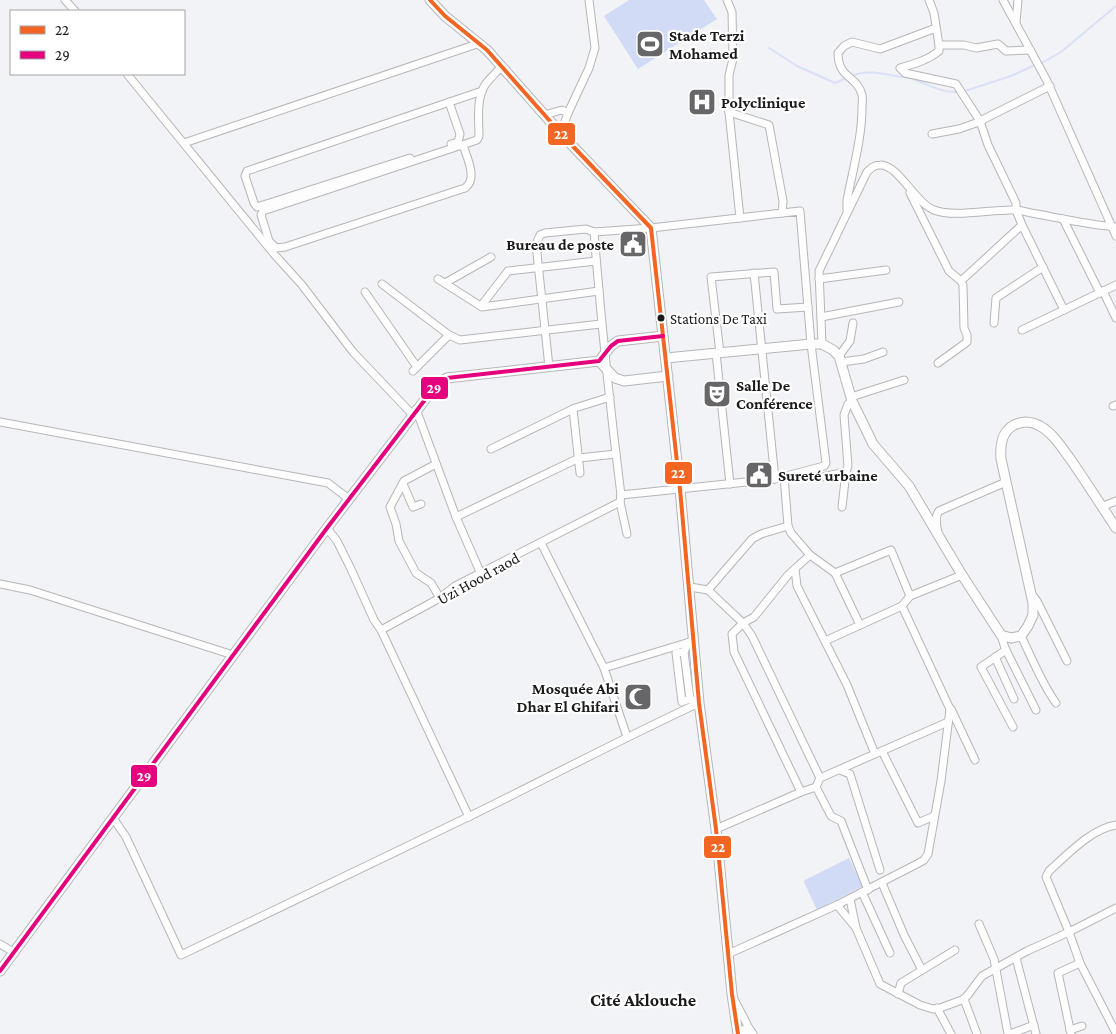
<svg xmlns="http://www.w3.org/2000/svg" width="1116" height="1034" viewBox="0 0 1116 1034" font-family="'Crimson Pro',serif">
<rect width="100%" height="100%" fill="#f2f3f6"/>
<g fill="#d2dbf6">
<path d="M629,0H704L717,19L638,69L604,16Z"/>
<path d="M849,858L863,886L817,910L804,882L805,880Z"/>
</g>
<g fill="none" stroke-linecap="round" stroke-linejoin="round">
<g stroke="#d9e1f6" stroke-width="2">
<path d="M769,48L797,66L835,83L847,78"/>
<path d="M1040,64L1061,52L1116,6"/>
<path d="M851,76C868,69 884,74 901,77C905,78 909,77 913,79C927,84 942,93 958,92"/>
<path d="M962,92L1011,76L1035,65"/>
</g>
<defs>
<g id="minor">
<path d="M65,0L75,11"/>
<path d="M727,0L732,12L733,59L729,75V112L740,218"/>
<path d="M929,0L934,13L939,45H964L976,48L998,44L1006,51L1030,50"/>
<path d="M1003,0L1047,81L1116,236"/>
<path d="M1016,22L1018,0"/>
<path d="M939,45V51C928,60 914,64 900,68L905,73L956,84L980,121L988,145L1016,203V210L1022,225L1064,310"/>
<path d="M127,74L274,254L302,285L353,352L412,414"/>
<path d="M449,102L460,134L458,142L451,144"/>
<path d="M729,112L769,125L783,201L782,213"/>
<path d="M568,113L589,68L595,48L589,0"/>
<path d="M544,115L562,110L568,113L561,133"/>
<path d="M932,134L959,129L976,123L1050,86"/>
<path d="M184,143L477,44"/>
<path d="M463,145C467,158 478,179 465,188L285,247L276,248L269,241L261,215L263,211L477,140L479,136C479,121 476,99 485,85C489,79 496,73 501,67"/>
<path d="M410,158L257,207L254,203L245,176L247,171L482,91"/>
<path d="M910,193L949,271L961,281L963,285L964,328L967,335V342L938,363"/>
<path d="M847,210V200C853,169 862,138 862,107C862,103 863,98 862,95C857,75 838,79 838,53L844,46L852,42L880,49L936,28"/>
<path d="M1063,219L1100,293"/>
<path d="M594,232C601,320 610,408 621,495"/>
<path d="M754,273L775,479"/>
<path d="M438,279L482,307L599,291"/>
<path d="M819,279L886,270"/>
<path d="M961,281L1022,225"/>
<path d="M445,283L491,257"/>
<path d="M382,284L449,335"/>
<path d="M1103,291L1116,318"/>
<path d="M365,292L417,367"/>
<path d="M481,306L508,271L596,261"/>
<path d="M821,317L899,302"/>
<path d="M994,323L996,298L1043,267"/>
<path d="M1022,330L1116,285"/>
<path d="M822,344L819,271L867,172C871,168 874,165 880,165C898,164 915,203 934,210C953,218 993,209 1014,210C1022,210 1029,213 1037,214C1063,219 1090,225 1116,227"/>
<path d="M716,353L730,484"/>
<path d="M720,353L711,277L774,272L777,309L808,307"/>
<path d="M839,356L850,341L853,323"/>
<path d="M841,362L864,359L883,352"/>
<path d="M413,371L449,335L460,340L601,324"/>
<path d="M851,397L904,380"/>
<path d="M1113,406L1116,405"/>
<path d="M416,409L456,517L481,574"/>
<path d="M573,409L580,473"/>
<path d="M0,422L328,483L349,499"/>
<path d="M491,449L575,408L610,397"/>
<path d="M436,464L404,481L390,507L396,524L399,541L416,573L431,583L440,598"/>
<path d="M784,476L788,526L791,533L810,555"/>
<path d="M789,476L822,477L846,472L848,466L844,415L848,404L852,401"/>
<path d="M403,484L413,507L421,504"/>
<path d="M620,502L627,534"/>
<path d="M1106,505L1116,501"/>
<path d="M842,507L846,472"/>
<path d="M456,517L579,458L616,454"/>
<path d="M327,528L337,541L350,567L374,620L381,630L440,598L455,586L620,502L621,495L775,479L824,466L826,463L811,344L800,211L651,228L594,232L586,229L545,233L540,235L536,244L549,367"/>
<path d="M938,533C937,526 934,517 939,511L1006,482"/>
<path d="M541,543L604,668L627,737"/>
<path d="M795,569L797,586L847,685L875,754"/>
<path d="M835,573L860,625"/>
<path d="M0,584L30,590L233,655"/>
<path d="M690,587L708,590L743,623L752,636L820,778"/>
<path d="M708,590L752,539L761,534L788,526"/>
<path d="M1031,593L1037,601L1067,661"/>
<path d="M381,630L469,817"/>
<path d="M1001,635L1005,648L1036,710"/>
<path d="M1021,636C1032,658 1042,684 1056,703"/>
<path d="M825,641L902,606"/>
<path d="M688,643L684,652L690,699L699,703"/>
<path d="M1006,650L981,667L1013,727"/>
<path d="M684,652L676,653L682,702L690,699"/>
<path d="M995,657L1014,699"/>
<path d="M604,668L693,641"/>
<path d="M950,709H951L975,760"/>
<path d="M882,751L918,823L934,816"/>
<path d="M840,770L850,774L880,870"/>
<path d="M816,787L831,816L841,821L868,890"/>
<path d="M801,792L734,652L732,634L743,623L754,617L788,575L810,555L835,573L891,550L910,596"/>
<path d="M113,818L126,837L181,955C277,908 373,863 468,817C546,779 621,739 699,703"/>
<path d="M716,829L801,792L816,787L820,778L948,722"/>
<path d="M882,883L904,935L922,970"/>
<path d="M862,892L890,953"/>
<path d="M837,905L856,928L850,899"/>
<path d="M1116,908L1069,932L1080,963L1116,1033"/>
<path d="M979,924L994,959L1008,1034"/>
<path d="M856,928L880,984L920,1005L933,1009L940,1008L962,1000L967,996L982,976L1027,951L1069,932L1046,877L1049,871C1067,855 1091,829 1116,825"/>
<path d="M0,944L15,953"/>
<path d="M728,954L837,905L915,865L924,860L928,854L941,781L950,709L902,606L910,596L962,575"/>
<path d="M1016,958L1036,1034"/>
<path d="M898,994L901,983L955,950"/>
<path d="M734,999L751,1032"/>
<path d="M964,999L977,1034"/>
<path d="M937,1008L951,1034"/>
<path d="M1070,1030L1082,1026"/>
<path d="M1010,1034L1034,1025"/>
<path d="M1071,1034L1058,973L1080,963"/>
</g>
<g id="major">
<path d="M430,0L445,16L487,50L565,138L651,228L680,489L699,703L716,829L732,994L738,1034"/>
<path d="M666,358L811,344H822L833,350L839,356L852,401L873,444L909,486L962,575L1001,635L1011,638L1021,636L1028,626L1033,615V603L1001,459C1000,446 1001,432 1014,425C1022,421 1032,421 1040,426C1053,433 1062,448 1071,460C1086,482 1101,505 1116,528"/>
<path d="M599,361L615,378L624,381L668,376"/>
<path d="M0,971L327,528L437,384L447,378L599,361L611,346L618,341L663,336"/>
<path d="M739,1034L745,1030H749L752,1034"/>
</g>
</defs>
<use href="#minor" stroke="#b6b6b9" stroke-width="9"/>
<use href="#major" stroke="#b6b6b9" stroke-width="11"/>
<use href="#minor" stroke="#fdfdfe" stroke-width="7"/>
<use href="#major" stroke="#fdfdfe" stroke-width="9"/>
<defs>
<path id="bus-1" d="M430,0L445,16L487,50L565,138L651,228L680,489L699,703L716,829L732,994L738,1034"/>
<path id="bus-2" d="M0,971L327,528L437,384L447,378L599,361L611,346L618,341L663,336"/>
</defs>
<use href="#bus-1" stroke="#fff" stroke-width="8"/>
<use href="#bus-2" stroke="#fff" stroke-width="8"/>
<use href="#bus-1" stroke="#f26522" stroke-width="4"/>
<use href="#bus-2" stroke="#e5007d" stroke-width="4"/>
</g>
<defs>
<symbol id="stadium-square" viewBox="-11 -11 22 22"><rect x="-9" y="-9" width="18" height="18" rx="4" fill="#666668" stroke="#fff"/><path d="M0-5a6.5 5 0 1 0 0 10a6.5 5 0 1 0 0-10ZM-3.5-1.8h7v3.6h-7Z" fill="#fff"/></symbol>
<symbol id="hospital-square" viewBox="-11 -11 22 22"><rect x="-9" y="-9" width="18" height="18" rx="4" fill="#666668" stroke="#fff"/><path d="M-5-5h3v3.5h4V-5h3V5h-3V1.5h-4V5h-3Z" fill="#fff"/></symbol>
<symbol id="civic-square" viewBox="-11 -11 22 22"><rect x="-9" y="-9" width="18" height="18" rx="4" fill="#666668" stroke="#fff"/><path d="M-.6-6.5H3V-4.5H.6V-3L4-1V1h2V6H-6V1h2V-1L-.6-3ZM-1.2 2.5V6h2.4V2.5Z" fill="#fff"/></symbol>
<symbol id="theatre-square" viewBox="-11 -11 22 22"><rect x="-9" y="-9" width="18" height="18" rx="4" fill="#666668" stroke="#fff"/><path d="M-5-5.5Q0-4 5-5.5V0Q5 5 0 6Q-5 5-5 0ZM-3.3-2.5H-1v1.5H-3.3ZM1-2.5H3.3v1.5H1ZM-2.8 1Q0 5.5 2.8 1Z" fill="#fff"/></symbol>
<symbol id="mosque-square" viewBox="-11 -11 22 22"><rect x="-9" y="-9" width="18" height="18" rx="4" fill="#666668" stroke="#fff"/><path d="M3.5-4.9A6 6 0 1 0 3.5 4.9A5 5 0 1 1 3.5-4.9Z" fill="#fff"/></symbol>
</defs>
<g fill-rule="evenodd">
<use href="#stadium-square" x="634" y="28" width="32" height="32"/>
<use href="#hospital-square" x="686" y="86" width="32" height="32"/>
<use href="#civic-square" x="617" y="228" width="32" height="32"/>
<use href="#theatre-square" x="701" y="378" width="32" height="32"/>
<use href="#civic-square" x="743" y="459" width="32" height="32"/>
<use href="#mosque-square" x="622" y="681" width="32" height="32"/>
</g>
<circle fill="#1a1a1c" stroke="#fff" stroke-width="2" cx="661" cy="318" r="4.5"/>
<g text-anchor="middle" stroke-width="4.5" stroke-linejoin="round" paint-order="stroke">
<g font-size="15" fill="#1a1a1c" stroke="#fff" text-anchor="start">
<text x="670" y="324">Stations De Taxi</text>
</g>
<g font-size="16" font-weight="bold" fill="#1a1a1c" stroke="#fff" text-anchor="start">
<text x="669" y="41">Stade Terzi<tspan x="669" dy="18">Mohamed</tspan></text>
<text x="721" y="108">Polyclinique</text>
<text x="614" y="250" text-anchor="end">Bureau de poste</text>
<text x="736" y="391">Salle De<tspan x="736" dy="18">Conférence</tspan></text>
<text x="778" y="481">Sureté urbaine</text>
<text x="619" y="694" text-anchor="end">Mosquée Abi<tspan x="619" dy="18">Dhar El Ghifari</tspan></text>
</g>
<g font-size="16" fill="#1a1a1c" stroke="#fff">
<text transform="translate(478 578) rotate(-29)" y="6">Uzi Hood raod</text>
</g>
<g font-size="18" font-weight="bold" fill="#1a1a1c" stroke="#fff">
<text x="643" y="1006">Cité Aklouche</text>
</g>
</g>
<g stroke="#fff" stroke-width="2">
<rect x="547" y="122" width="29" height="24" rx="5" fill="#f26522"/>
<rect x="420" y="376" width="29" height="24" rx="5" fill="#e5007d"/>
<rect x="664" y="461" width="29" height="24" rx="5" fill="#f26522"/>
<rect x="130" y="764" width="28" height="24" rx="5" fill="#e5007d"/>
<rect x="703" y="835" width="29" height="24" rx="5" fill="#f26522"/>
</g>
<g font-size="14" text-anchor="middle" font-weight="bold" fill="#fff">
<text x="561" y="139">22</text>
<text x="434" y="393">29</text>
<text x="678" y="478">22</text>
<text x="144" y="781">29</text>
<text x="718" y="852">22</text>
</g>
<rect x="10" y="10" width="175" height="65" fill="#ffffff" stroke="#a3a3a4"/>
<rect x="20" y="26" width="25" height="8" fill="#f26522" stroke="#a3a3a4"/>
<text x="55" y="35" font-size="15" fill="#1a1a1c">22</text>
<rect x="20" y="51" width="25" height="8" fill="#e5007d" stroke="#a3a3a4"/>
<text x="55" y="60" font-size="15" fill="#1a1a1c">29</text>
</svg>
